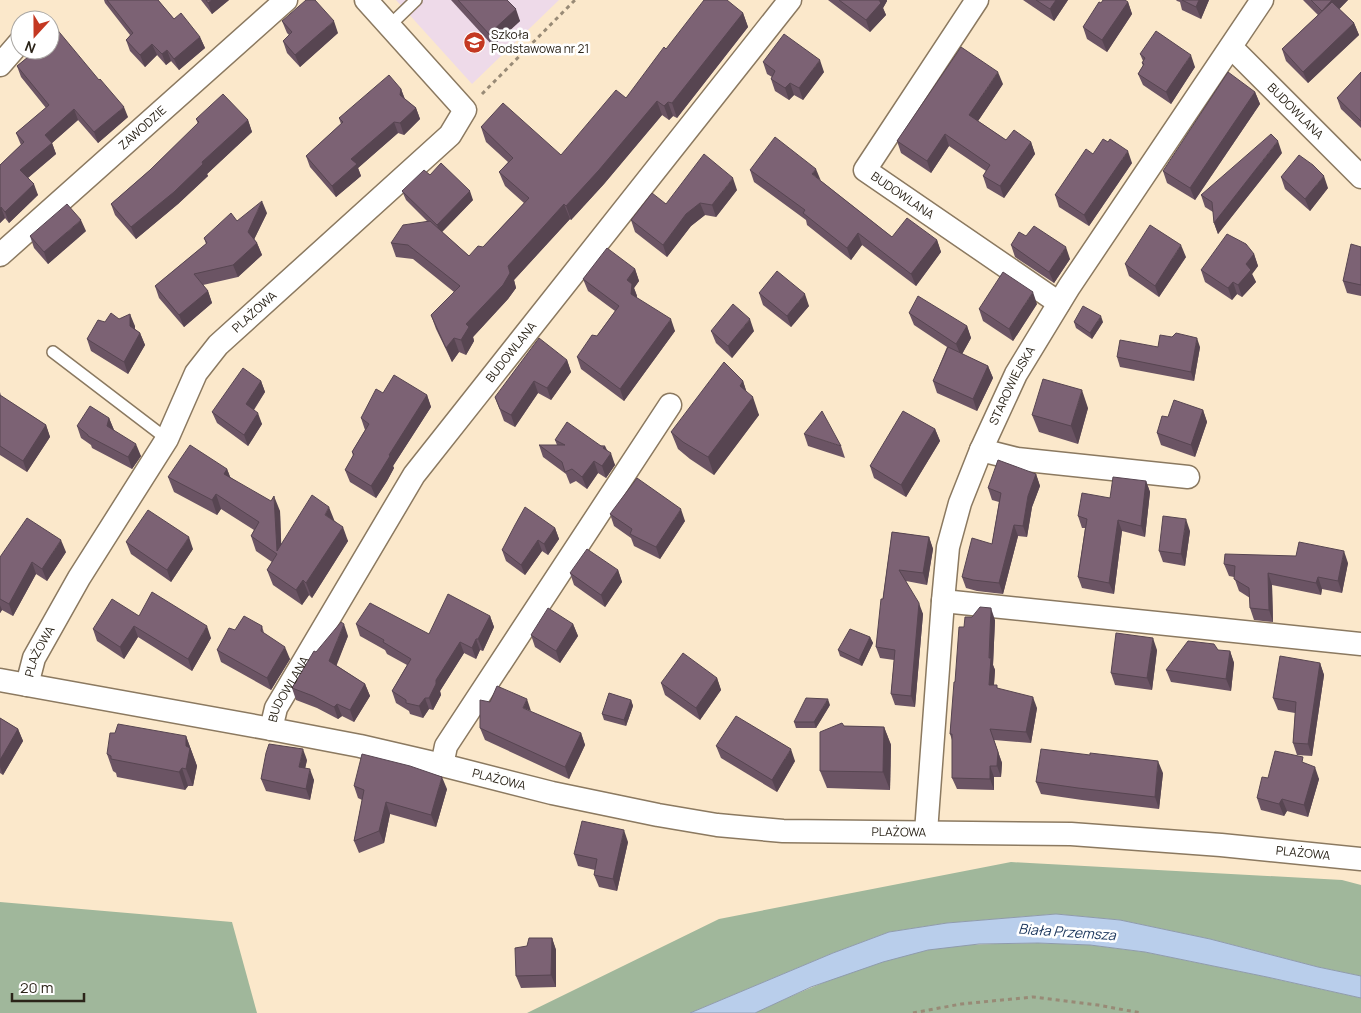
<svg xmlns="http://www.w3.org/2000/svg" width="1361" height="1013" viewBox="0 0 1361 1013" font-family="Manrope,sans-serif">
<rect width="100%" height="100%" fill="#fbe8cb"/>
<path fill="#eedae9" d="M396,0H559L472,84Z"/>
<g fill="#a0b79b">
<path d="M1011,862L1342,880L1361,885V976L1318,967L1210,939L1120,920L1056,914L947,923L889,932L833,953L690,1013H527L719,919Z"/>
<path d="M0,902L232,922L257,1013H0Z"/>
<path d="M1038,943L1090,945L1145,952L1267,977L1361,998V1013H755C810,987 868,962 928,950C964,943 1001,944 1038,943Z"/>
</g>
<path fill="#b9ceeb" stroke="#8e9bac" d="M1056,914L1120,920L1210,939L1318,967L1361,976V998L1267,977L1145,952L1090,945L1038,943L979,944L928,950L883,962L811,987L755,1013H690L833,953L889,932L947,923Z"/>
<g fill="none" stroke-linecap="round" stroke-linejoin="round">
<defs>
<g id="lane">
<path d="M389,26L416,0"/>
<path d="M53,352L167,439"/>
</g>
<g id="street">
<path id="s1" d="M977,0L865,170L1059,303"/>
<path id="s2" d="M1231,47L1361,177"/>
<path d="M0,65L20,42"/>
<path id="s3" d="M0,255L286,0"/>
<path d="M981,450L1017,459L1188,477"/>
<path d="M943,601L1361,644"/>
<path id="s4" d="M0,680L271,729L360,746L442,765L552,793L658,815L717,825L783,831L1071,834L1221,845L1361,859"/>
<path id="s5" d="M27,685L34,658L79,578L167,439L196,373L218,345L450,135L465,110L366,0"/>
<path id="s6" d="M271,729L276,708L414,475L790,0"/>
<path d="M442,765L446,746L670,405"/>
<path id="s7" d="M926,832L943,601L948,547L960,503L981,450L1016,374L1069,287L1262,0"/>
</g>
</defs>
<use href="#lane" stroke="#8b7960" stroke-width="14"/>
<use href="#street" stroke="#8b7960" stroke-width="25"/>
<g stroke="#988a76" stroke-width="3" stroke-dasharray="4 4" stroke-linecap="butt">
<path d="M482,94L575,0"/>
<path d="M913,1013L961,1004L1033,997L1098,1005L1141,1013"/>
</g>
<use href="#lane" stroke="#fff" stroke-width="11"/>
<use href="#street" stroke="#fff" stroke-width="22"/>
</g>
<g fill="#6b5464">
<path d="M104,0H158L174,19L200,37L205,48L179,70L171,61L166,65L157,55L145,67L130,51L126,40L130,35L105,3Z"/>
<path d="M201,0H229L212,14Z"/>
<path d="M451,0H507L520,21L493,46Z"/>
<path d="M828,0H887V1L883,8L886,15L870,32Z"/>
<path d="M1023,0H1068L1054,21Z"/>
<path d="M1176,0H1209L1201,19L1182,10L1180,2L1177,1Z"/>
<path d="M1303,0H1348L1339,9L1354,23L1359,35L1308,83L1286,61L1282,49L1318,15Z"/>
<path d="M1128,2L1132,14L1107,52L1087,39L1083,27L1101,3Z"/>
<path d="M743,13L748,27L677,118L673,116L669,120L662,115L604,184L571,220L570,219L514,280L516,288L508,299L473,337L474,341L466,355L459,352L452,362L436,329L431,315L454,292L413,259L396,257L391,243L427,221L406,200L402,191L430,175L473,200L442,232L469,256L483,247L524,203L505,186L499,172L508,162L486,142L481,127L561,155L626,98L666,49Z"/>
<path d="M282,21L338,33L300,67L287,53L283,41L289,35L287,33Z"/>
<path d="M25,52L128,117L98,143L78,120L52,143L56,154L28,178L38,195L9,223L5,218L0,223V165L21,145L16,133L46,108L21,77L17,66L27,58Z"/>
<path d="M1140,54L1195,67L1171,104L1143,85L1138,74L1143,66L1142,63L1143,61Z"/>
<path d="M763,62L824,72L803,100L794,95L789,100L775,91L771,79L772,77L767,74Z"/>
<path d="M1361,72V128L1341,109L1337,98Z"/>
<path d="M1003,84L978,121L1006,140L1031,142L1035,154L1004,198L987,188L983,176L986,171L949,146L931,173L901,153L897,141Z"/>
<path d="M401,89L405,99L416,108L420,119L404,135L398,133L358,168L361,176L336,197L310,167L306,156L341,124L339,118Z"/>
<path d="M1255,92L1260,104L1195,200L1167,183L1163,171Z"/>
<path d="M196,119L248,120L252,132L207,174L208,176L178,204L136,239L115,215L111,204L150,170L198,124Z"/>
<path d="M1282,153L1218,234L1214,223L1213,212L1205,207L1201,195Z"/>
<path d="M1093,154L1132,163L1089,226L1059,207L1055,195Z"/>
<path d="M750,170L821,181L892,237L937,240L941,252L916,286L862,245L851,260L807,225L806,220L754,182Z"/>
<path d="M1281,177L1328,188L1310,211L1285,189Z"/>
<path d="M737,190L716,217L705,215L691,226L667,257L635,232L631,220L666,204Z"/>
<path d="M267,213L254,239L257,243L262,255L238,277L203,285L208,291L212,303L184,327L159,298L155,286L206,244L204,238L237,221Z"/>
<path d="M86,231L48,264L34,248L30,236Z"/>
<path d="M1011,245L1070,259L1054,283L1015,257Z"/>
<path d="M1361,247V296L1347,293L1343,281Z"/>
<path d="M1254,254L1258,266L1252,274L1256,282L1242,297L1237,294L1232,300L1205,282L1201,270Z"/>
<path d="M1186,257L1159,297L1129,276L1125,264Z"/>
<path d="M635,269L639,281L634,288L637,296L636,297L675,331L624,401L581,369L577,357L597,336L615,311L588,291L583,279Z"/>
<path d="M759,293L809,306L791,327L763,305Z"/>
<path d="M1037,304L1013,341L983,321L979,309Z"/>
<path d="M909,313L967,326L971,338L962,354L988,366L993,378L977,411L937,393L933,381L947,347L914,325Z"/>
<path d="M119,319L135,326V329L140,333L145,345L128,374L91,351L87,339L105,322Z"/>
<path d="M1074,322H1103L1092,339L1076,328Z"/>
<path d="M711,331H754L732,358L716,343Z"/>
<path d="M1158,347H1200L1194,381L1120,367L1117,357Z"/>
<path d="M567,360L571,372L551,400L538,393L515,427L504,421L495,397Z"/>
<path d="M261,381L265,392L254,410L262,424L248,446L217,423L212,412Z"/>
<path d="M743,381L746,391L759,415L714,475L690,459L678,449L671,432Z"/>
<path d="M0,392L1,396L46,425L50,437L27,472L0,455Z"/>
<path d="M383,393L427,395L431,407L393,466L394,468L387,481L376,498L350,482L345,470L353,456L352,452L365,430L361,418Z"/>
<path d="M1088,408L1078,444L1039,432L1032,415Z"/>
<path d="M1203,410L1207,422L1195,457L1161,445L1157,433L1168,417Z"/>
<path d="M109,418L114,430L141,456L132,469L92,448L91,445L81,438L77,426Z"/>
<path d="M935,429L940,441L906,497L874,478L870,466Z"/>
<path d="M804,434L841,446L845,458L808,446Z"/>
<path d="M555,440L605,446L615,465L606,478L598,473L587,489L576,481L570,484L566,474L543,457L539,445H557Z"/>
<path d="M227,469L230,477L280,511L281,544L335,521L348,541L312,598L309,595L302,605L273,585L267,570L272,562L256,551L251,536L254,530L221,509L217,515L174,492L168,477Z"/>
<path d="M1036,474L1040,486L1032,507L1027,537L1018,536L1003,594L977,591L966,588L962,577L992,544L999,502L992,500L988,488Z"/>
<path d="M1146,481L1150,492L1145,537L1122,531L1114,594L1082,588L1078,577L1085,528H1082L1078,516L1110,498Z"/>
<path d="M610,514L685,521L660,559L634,546L631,538L614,526Z"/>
<path d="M555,528L559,539L548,555L542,551L525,575L506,561L502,550Z"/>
<path d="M1190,531L1185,566L1163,562L1159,551Z"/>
<path d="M892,532L929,537L933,549L927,585L906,581L923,614L915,707L895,705L891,694L894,660L880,658L876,647Z"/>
<path d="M126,542L193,549L171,582L131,554Z"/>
<path d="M66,552L47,581L36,574L13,616L2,610L0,613V557Z"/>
<path d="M1348,563L1342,593L1322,589L1321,595L1272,585L1273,622L1254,620L1250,608V598L1239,591L1234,577L1229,576L1224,564Z"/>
<path d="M618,570L622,582L605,607L574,585L570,573Z"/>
<path d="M139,616L211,638L192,671L138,637L124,659L97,641L93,629Z"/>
<path d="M490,616L494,627L483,651L480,650L476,659L464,653L440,691L441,695L433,710L429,709L423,718L410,714L409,711L396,703L392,691L407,665L387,654L385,650L360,636L356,624L429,634Z"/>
<path d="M972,617L995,620L993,665L995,670L994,685L998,689L1037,708L1031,743L994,740L1002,763L1001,777H994V790L957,789L952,778V740L950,734L955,682L964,627Z"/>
<path d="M573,624L578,636L560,663L535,647L531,635Z"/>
<path d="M262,626L264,633L290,659L271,690L221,662L217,650L235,630Z"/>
<path d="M348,636L336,665L365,684L370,696L354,722L342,716L338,719L317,708L296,700L292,688L316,652Z"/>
<path d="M870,637L873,643L862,666L840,656L838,650Z"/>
<path d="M1157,650L1152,690L1115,685L1111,673Z"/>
<path d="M1230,651L1234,663L1231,691L1171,682L1166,670Z"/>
<path d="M1320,663L1324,675L1312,756L1297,755L1293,743L1295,713L1278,710L1273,698Z"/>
<path d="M717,678L721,690L700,720L665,695L661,683Z"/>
<path d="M631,700L633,706L626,726L604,720L602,714Z"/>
<path d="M830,705L816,728H796L794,722Z"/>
<path d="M531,712L581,733L585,745L569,779L485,740L480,728Z"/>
<path d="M0,718L18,729L23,741L3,775L0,773Z"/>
<path d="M844,726L884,727L891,745L890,790L827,788L820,771Z"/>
<path d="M186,736L197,766L193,786H188L185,790L117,777L116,773L113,771L107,754Z"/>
<path d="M716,746L795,761L777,792L721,758Z"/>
<path d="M307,760L305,768L314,780L310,800L266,791L261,779Z"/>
<path d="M1305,763L1319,779L1308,817L1287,811L1284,816L1261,810L1257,798L1268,778Z"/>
<path d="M1163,773L1159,809L1082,800L1041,794L1036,782Z"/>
<path d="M354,786L447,789L436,827L390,814L384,843L359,853L354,841L362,800L358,798Z"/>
<path d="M628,842L617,891L599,887L594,875L595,870L578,866L574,854Z"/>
<path d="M552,938L556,950V987L521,988L516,976L527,946Z"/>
</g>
<g fill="#574551">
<path d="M212,0H229L212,14L208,3Z"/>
<path d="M879,0H887V1L883,8L886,15L870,32L866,20Z"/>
<path d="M1056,0H1068L1054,21L1050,9Z"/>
<path d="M1199,0H1209L1201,19L1196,7Z"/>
<path d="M1332,0H1348L1326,23L1322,11Z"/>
<path d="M1128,2L1132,14L1107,52L1102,40Z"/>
<path d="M516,9L520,21L493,46L489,34Z"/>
<path d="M743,13L748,27L677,118L672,103Z"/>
<path d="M334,21L338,33L300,67L295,55Z"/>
<path d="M1354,23L1359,35L1308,83L1303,72Z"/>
<path d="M200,37L205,48L179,70L174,59Z"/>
<path d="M152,44L157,55L145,67L140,55Z"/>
<path d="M167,50L171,61L166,65L162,54Z"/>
<path d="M1191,55L1195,67L1171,104L1166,92Z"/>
<path d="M820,60L824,72L803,100L799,88Z"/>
<path d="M998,72L1003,84L974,127L969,115Z"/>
<path d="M790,83L794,95L789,100L785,88Z"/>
<path d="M401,89L405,100L400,95Z"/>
<path d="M1255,92L1260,104L1195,200L1190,188Z"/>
<path d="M657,101L662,115L604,184L571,220L566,206Z"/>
<path d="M668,102L673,116L669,120L664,106Z"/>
<path d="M124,107L128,117L98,143L94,132Z"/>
<path d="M416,108L420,119L404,135L400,123Z"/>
<path d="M74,109L78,120L52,143L56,154L24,181L20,170L45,135Z"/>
<path d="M248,120L252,132L207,174L208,176L178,204L136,239L131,227Z"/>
<path d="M394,122L398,133L358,168L361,176L336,197L332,186L351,159Z"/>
<path d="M945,134L949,146L931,173L927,161Z"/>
<path d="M1278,141L1282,153L1218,234L1214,223Z"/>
<path d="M1031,142L1035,154L1004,198L1000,186Z"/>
<path d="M1128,151L1132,163L1089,226L1084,215Z"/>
<path d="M816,169L821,181L812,174Z"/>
<path d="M1324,176L1328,188L1310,211L1305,199Z"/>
<path d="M733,178L737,190L716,217L712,205Z"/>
<path d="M34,184L38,195L9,223L5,212Z"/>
<path d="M470,191L473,200L440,234L437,225Z"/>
<path d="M262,201L267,213L252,244L248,232Z"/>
<path d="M700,203L705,215L691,226L667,257L663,245L686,214Z"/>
<path d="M564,204L570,219L514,280L516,288L508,299L473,337L474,341L466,355L461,340L466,324L508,266Z"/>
<path d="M1,207L5,218L0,223V209Z"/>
<path d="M81,220L86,231L48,264L44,252Z"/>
<path d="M858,233L862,245L851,260L847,248Z"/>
<path d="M937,240L941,252L916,286L911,274Z"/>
<path d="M257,243L262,255L238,277L233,265Z"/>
<path d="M1181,245L1186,257L1159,297L1155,286Z"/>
<path d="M1066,247L1070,259L1054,283L1049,272Z"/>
<path d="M1254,254L1258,266L1252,274L1256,282L1242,297L1238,285L1246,264Z"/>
<path d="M635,269L639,281L634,288L637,296L635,306L631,294L627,280Z"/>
<path d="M1233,282L1237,294L1232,300L1228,288Z"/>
<path d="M208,291L212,303L184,327L179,315Z"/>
<path d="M1033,292L1037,304L1013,341L1009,329Z"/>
<path d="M805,294L809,306L791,327L787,316Z"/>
<path d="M130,314L135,326L134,337L130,326Z"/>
<path d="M1101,316L1103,322L1092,339L1090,333Z"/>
<path d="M671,319L675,331L624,401L620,389Z"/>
<path d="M750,319L754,331L732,358L728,346Z"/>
<path d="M967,326L971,338L961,356L956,344Z"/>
<path d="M140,333L145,345L128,374L124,362Z"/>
<path d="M454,338L459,352L452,362L446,348Z"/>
<path d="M1197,338L1200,347L1194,381L1191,372Z"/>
<path d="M567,360L571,372L551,400L547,388Z"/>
<path d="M988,366L993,378L977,411L973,399Z"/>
<path d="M261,381L265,392L250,415L246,404Z"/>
<path d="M534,381L538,393L515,427L511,415Z"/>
<path d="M743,381L749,399L740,386Z"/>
<path d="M1082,390L1088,408L1078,444L1071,426Z"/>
<path d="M427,395L431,407L393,466L394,468L387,481L376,498L371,486L389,455Z"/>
<path d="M753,397L759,415L714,475L708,457Z"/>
<path d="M1203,410L1207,422L1195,457L1191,445Z"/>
<path d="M258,413L262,424L248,446L244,435Z"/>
<path d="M109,418L114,430L107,426Z"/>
<path d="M46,425L50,437L27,472L23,461Z"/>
<path d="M935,429L940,441L906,497L901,485Z"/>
<path d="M136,444L141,456L132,469L128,457Z"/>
<path d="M605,446L608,457L611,453L615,465L606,478L602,466L603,448Z"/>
<path d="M594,461L598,473L587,489L582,477Z"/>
<path d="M227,469L233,484L224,474Z"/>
<path d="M1036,474L1040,486L1032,507L1027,537L1023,526L1028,496Z"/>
<path d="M1146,481L1150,492L1145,537L1141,526Z"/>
<path d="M216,494L221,509L217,515L212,500Z"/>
<path d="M274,496L280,511L282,565L277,551Z"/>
<path d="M329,507L335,522L325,515Z"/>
<path d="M681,509L685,521L660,559L656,547Z"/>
<path d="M1186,519L1190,531L1185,566L1181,554Z"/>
<path d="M1118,520L1122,531L1114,594L1109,583Z"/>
<path d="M1014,525L1018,536L1003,594L999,583Z"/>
<path d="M343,527L348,541L312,598L306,583Z"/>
<path d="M555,528L559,539L548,555L544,544Z"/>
<path d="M189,537L193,549L171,582L167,570Z"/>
<path d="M929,537L933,549L927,585L923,573Z"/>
<path d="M61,540L66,552L47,581L42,569Z"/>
<path d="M538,540L542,551L525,575L521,565Z"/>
<path d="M1344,551L1348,563L1342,593L1338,581Z"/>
<path d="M32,562L36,574L13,616L9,604Z"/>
<path d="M618,570L622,582L605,607L601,595Z"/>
<path d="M1268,573L1272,585L1273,622L1269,610Z"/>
<path d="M1318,577L1322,589L1321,595L1316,583Z"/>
<path d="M303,580L309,595L302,605L296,590Z"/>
<path d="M919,603L923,614L915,707L911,696Z"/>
<path d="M0,605L2,610L0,613Z"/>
<path d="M991,608L995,620L993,665L995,670L993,696L989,685Z"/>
<path d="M490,616L494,627L483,651L478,639Z"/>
<path d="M344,624L348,636L334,672L329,661Z"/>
<path d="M573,624L578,636L560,663L556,651Z"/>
<path d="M134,626L138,637L124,659L120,647Z"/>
<path d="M207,626L211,638L192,671L188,659Z"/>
<path d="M870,637L873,643L862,666L859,660Z"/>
<path d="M1153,638L1157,650L1152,690L1147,678Z"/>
<path d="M476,639L480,650L476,659L472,648Z"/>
<path d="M460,642L464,653L440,691L441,695L433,710L429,698L436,680Z"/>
<path d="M285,647L290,659L271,690L267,678Z"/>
<path d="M1230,651L1234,663L1231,691L1226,679Z"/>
<path d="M1320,663L1324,675L1312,756L1308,744Z"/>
<path d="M717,678L721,690L700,720L696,708Z"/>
<path d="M365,684L370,696L354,722L350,710Z"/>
<path d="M1033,697L1037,708L1031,743L1026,732Z"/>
<path d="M425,698L429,709L423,718L419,706Z"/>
<path d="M527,699L531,711L523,708Z"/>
<path d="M828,699L830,705L816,728L814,722Z"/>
<path d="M631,700L633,706L626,726L624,720Z"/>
<path d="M337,704L342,716L338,719L334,707Z"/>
<path d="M884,727L891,745L890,790L883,772Z"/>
<path d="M18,729L23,741L3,775L0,767V760Z"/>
<path d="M990,729L1002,763L1001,777L997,766Z"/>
<path d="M581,733L585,745L569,779L565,767Z"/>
<path d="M186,736L197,766L193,786L186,769Z"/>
<path d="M303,749L307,760L303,778L299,767Z"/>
<path d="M791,749L795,761L777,792L772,780Z"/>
<path d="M1158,761L1163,773L1159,809L1155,797Z"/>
<path d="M990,766L994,777V790L990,779Z"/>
<path d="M1315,767L1319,779L1308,817L1304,805Z"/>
<path d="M182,768L188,786L185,790L179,772Z"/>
<path d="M310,769L314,780L310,800L306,789Z"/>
<path d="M442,777L447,789L436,827L431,815Z"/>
<path d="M1282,799L1287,811L1284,816L1279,804Z"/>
<path d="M386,802L390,814L384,843L379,831Z"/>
<path d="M624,830L628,842L617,891L613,879Z"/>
<path d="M552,938L556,950V987L551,975Z"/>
</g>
<g fill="#7c6274" stroke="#574551">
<path d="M107,0H158L174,19L181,13L200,37L174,59L167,50L162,54L152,44L140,55L126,40L133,33Z"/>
<path d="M206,0H212L208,3Z"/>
<path d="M306,0H315L334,21L295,55L283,41L292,32L282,21Z"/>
<path d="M458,0H507L516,9L489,34Z"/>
<path d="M704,0H727L743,13L672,103L668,102L664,106L657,101L599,170L566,206L564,204L508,266L510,273L503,285L466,324L469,327L461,340L454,338L446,348L431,315L460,286L408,245L391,243L403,225L430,221L469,256L478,246L483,247L529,198L499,172L513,158L481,127L503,103L561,155L616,90L626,98L664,47L666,49Z"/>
<path d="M839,0H879L881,3L866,20Z"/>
<path d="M1036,0H1056L1050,9Z"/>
<path d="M1103,0H1125L1128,2L1102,40L1083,27L1099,2L1101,3Z"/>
<path d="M1182,0H1199L1196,7Z"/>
<path d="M1311,0H1332L1322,11Z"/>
<path d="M1332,2L1354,23L1303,72L1282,49Z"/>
<path d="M55,27L99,80L100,79L124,107L94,132L74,109L45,135L52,143L20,170L34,184L5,212L1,207L0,209V165L24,142L16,133L49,105L17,66L28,57L25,52L27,50H50V31Z"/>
<path d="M1156,31L1191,55L1166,92L1138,74L1144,64L1142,63L1145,58L1140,54Z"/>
<path d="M784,34L820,60L799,88L790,83L785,88L771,79L775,71L763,62Z"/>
<path d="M961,47L998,72L969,115L1006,140L1014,130L1031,142L1000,186L983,176L990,165L945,134L927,161L897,141Z"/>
<path d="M1228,72L1255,92L1190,188L1163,171Z"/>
<path d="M1361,72V121L1337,98Z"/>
<path d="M389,75L401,89L400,95L416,108L400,123L394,122L351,159L357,164L332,186L306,156L343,122L339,118Z"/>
<path d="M223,94L248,120L202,162L203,164L174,192L131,227L111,204L150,170L199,122L196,119Z"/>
<path d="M1271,134L1278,141L1214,223L1212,202L1201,195Z"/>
<path d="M775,137L816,169L812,174L892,237L907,218L937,240L911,274L858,233L847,248L803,213L805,210L750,170Z"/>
<path d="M1103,139L1108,142L1110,139L1128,151L1084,215L1055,195L1086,149L1093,154Z"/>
<path d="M704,154L733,178L712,205L700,203L686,214L663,245L631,220L652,193L666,204Z"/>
<path d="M1299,155L1313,165L1324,176L1305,199L1281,177Z"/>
<path d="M441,163L470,191L437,225L402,191L424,170L430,175Z"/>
<path d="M262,201L248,232L257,243L233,265L194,274L208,291L179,315L155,286L207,243L204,238L231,213L237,221Z"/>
<path d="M67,204L81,220L44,252L30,236Z"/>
<path d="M1150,225L1181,245L1155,286L1125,264Z"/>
<path d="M1034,226L1066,247L1049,272L1011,245L1019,232L1026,236Z"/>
<path d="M1227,234L1246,244L1254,254L1246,264L1251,270L1238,285L1233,282L1228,288L1201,270Z"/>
<path d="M1351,244L1361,247V285L1343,281Z"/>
<path d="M607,248L635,269L627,280L632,284L631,294L671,319L620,389L577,357L592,335L597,336L619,306L583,279Z"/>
<path d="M777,271L805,294L787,316L759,293Z"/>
<path d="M1003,272L1033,292L1009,329L979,309Z"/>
<path d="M918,296L967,326L956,344L909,313Z"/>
<path d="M733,304L750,319L728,346L711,331Z"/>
<path d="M1083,306L1101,316L1090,333L1074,322Z"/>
<path d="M111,313L119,319L130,314V326L140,333L124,362L87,339L98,320L105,322Z"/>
<path d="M1176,333L1197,338L1191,372L1117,357L1120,340L1158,347L1160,335L1172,337Z"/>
<path d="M539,338L567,360L547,388L534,381L511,415L500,409L495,397Z"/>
<path d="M948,347L988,366L973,399L933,381Z"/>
<path d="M724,362L743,381L740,386L753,397L708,457L683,442L671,432Z"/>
<path d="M243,368L261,381L246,404L258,413L244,435L212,412Z"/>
<path d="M394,375L427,395L389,455L390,456L382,469L371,486L345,470L354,454L352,452L369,424L361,418L376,389L383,393Z"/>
<path d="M1043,379L1082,390L1071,426L1032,415Z"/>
<path d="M0,395L46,425L23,461L0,446Z"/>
<path d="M1174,400L1203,410L1191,445L1157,433L1162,416L1168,417Z"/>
<path d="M90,406L109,418L107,426L136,444L128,457L88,436V435L77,426Z"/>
<path d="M822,411L841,446L804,434Z"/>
<path d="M903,411L935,429L901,485L870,466Z"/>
<path d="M567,422L601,446H605L603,448L611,453L602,466L594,461L582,477L572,469L565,472L562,462L539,445H565L555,440Z"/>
<path d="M190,445L227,469L224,474L271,501L274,496L277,551L312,495L329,507L325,515L343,527L306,583L303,580L296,590L267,570L277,554L251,536L259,522L216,494L212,500L168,477Z"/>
<path d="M998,460L1036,474L1028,496L1023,526L1014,525L999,583L973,580L962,577L972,538L992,544L1001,493L988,488Z"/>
<path d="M1113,477L1146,481L1141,526L1118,520L1109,583L1078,577L1087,519L1078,516L1082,493L1110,498Z"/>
<path d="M637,478L681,509L656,547L630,534L632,529L610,514Z"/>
<path d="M525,507L555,528L544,544L538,540L521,565L502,550L515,525Z"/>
<path d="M148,510L189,537L167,570L126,542Z"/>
<path d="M1163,516L1186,519L1181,554L1159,551Z"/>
<path d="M27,518L61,540L42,569L32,562L9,604L0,599V557Z"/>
<path d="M892,532L929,537L923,573L899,570L919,603L911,696L891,694L895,650L876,647L881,599H883Z"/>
<path d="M1299,542L1344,551L1338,581L1318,577L1316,583L1268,573L1269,610L1250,608L1249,588L1234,579L1235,566L1224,564L1225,554L1296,556Z"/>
<path d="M587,549L618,570L601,595L570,573Z"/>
<path d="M152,592L207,626L188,659L134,626L120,647L93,629L112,599L139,616Z"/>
<path d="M448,594L490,616L478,639H476L472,648L460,642L436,680V684L429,698H425L419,706L406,703V700L392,691L411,659L383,642L384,640L356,624L370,603L429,634Z"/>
<path d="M980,607L991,608L989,658H991L989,685H997V688L1033,697L1026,732L990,729L998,752L997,766H990V779L952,778V734H950L954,682H955L959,627H964L965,617H972Z"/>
<path d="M548,608L573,624L556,651L531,635Z"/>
<path d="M244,616L262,626L261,631L285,647L267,678L217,650L229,628L235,630Z"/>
<path d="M341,622L344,624L329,661L365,684L350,710L337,704L334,707L313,696L292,688L314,651L316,652Z"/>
<path d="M850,629L870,637L859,660L838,650Z"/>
<path d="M1116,633L1153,638L1147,678L1111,673Z"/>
<path d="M1188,641L1214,644L1218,650L1230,651L1226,679L1166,670Z"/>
<path d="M683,653L717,678L696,708L661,683Z"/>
<path d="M1280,656L1320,663L1308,744L1293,743L1296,702L1273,698Z"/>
<path d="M497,686L527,699L523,708L581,733L565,767L480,728V700L490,702Z"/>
<path d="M609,693L631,700L624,720L602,714Z"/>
<path d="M806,698L828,699L814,722H794Z"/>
<path d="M736,716L791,749L772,780L716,746Z"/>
<path d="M0,718L18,729L0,760Z"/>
<path d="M842,723L844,726L884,727L883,772L820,771V732Z"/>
<path d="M118,724L186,736V746L190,748L186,769L182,768L179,772L111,759V756L107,754L110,733H115Z"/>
<path d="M269,744L303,749L299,767L310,769L306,789L261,779L266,753Z"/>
<path d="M1041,749L1090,755V753L1158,761L1155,797L1078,788L1036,782Z"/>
<path d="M1275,751L1303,757L1302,762L1315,767L1304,805L1282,799L1279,804L1257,798L1262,777L1268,778Z"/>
<path d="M362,754L410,766L442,777L431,815L386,802L379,831L354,841L364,790L354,786Z"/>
<path d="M582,821L624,830L613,879L594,875L597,859L574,854Z"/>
<path d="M529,938H552L551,975L516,976L515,948L527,946Z"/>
</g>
<defs>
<symbol id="school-disc" viewBox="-11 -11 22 22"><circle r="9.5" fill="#c43822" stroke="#fff"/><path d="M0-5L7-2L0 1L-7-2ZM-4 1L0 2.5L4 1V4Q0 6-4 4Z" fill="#fff"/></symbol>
</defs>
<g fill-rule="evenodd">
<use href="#school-disc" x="462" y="30" width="25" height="25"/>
</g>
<g text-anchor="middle" stroke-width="5" stroke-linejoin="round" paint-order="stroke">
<g font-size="12" fill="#2b2419" stroke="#fff" text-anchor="start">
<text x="491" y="39">Szkoła<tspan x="491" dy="14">Podstawowa nr 21</tspan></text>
</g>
<g font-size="12" fill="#2b2419" stroke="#fff">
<text dy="4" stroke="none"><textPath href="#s2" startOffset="91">BUDOWLANA</textPath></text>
<text dy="4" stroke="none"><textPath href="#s3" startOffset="191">ZAWODZIE</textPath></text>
<text dy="4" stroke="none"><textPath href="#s1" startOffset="249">BUDOWLANA</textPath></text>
<text dy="4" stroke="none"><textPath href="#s5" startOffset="441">PLAŻOWA</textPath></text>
<text dy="4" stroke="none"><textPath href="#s6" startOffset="449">BUDOWLANA</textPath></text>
<text dy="4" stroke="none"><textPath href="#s7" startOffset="460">STAROWIEJSKA</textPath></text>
<text dy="4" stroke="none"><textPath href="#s5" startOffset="36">PLAŻOWA</textPath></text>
<text dy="4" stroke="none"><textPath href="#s6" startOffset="44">BUDOWLANA</textPath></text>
<text dy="4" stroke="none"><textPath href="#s4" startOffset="509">PLAŻOWA</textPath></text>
<text dy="4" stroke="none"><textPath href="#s4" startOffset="914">PLAŻOWA</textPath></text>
<text dy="4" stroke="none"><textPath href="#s4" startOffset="1319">PLAŻOWA</textPath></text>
</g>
<g font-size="14" font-style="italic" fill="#19345b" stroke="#fff">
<text transform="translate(1067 932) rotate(4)" y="5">Biała Przemsza</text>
</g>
</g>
<g transform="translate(35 35) rotate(201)"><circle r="24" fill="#ffffff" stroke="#aaa7a3"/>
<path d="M0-4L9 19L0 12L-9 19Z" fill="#c43822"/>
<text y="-8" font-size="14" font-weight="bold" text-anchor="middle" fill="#2b2419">N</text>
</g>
<path d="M12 993v8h72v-8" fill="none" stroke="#2b2419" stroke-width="2.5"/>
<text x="20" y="993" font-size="15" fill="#2b2419" stroke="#ffffff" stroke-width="4" paint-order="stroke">20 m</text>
</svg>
